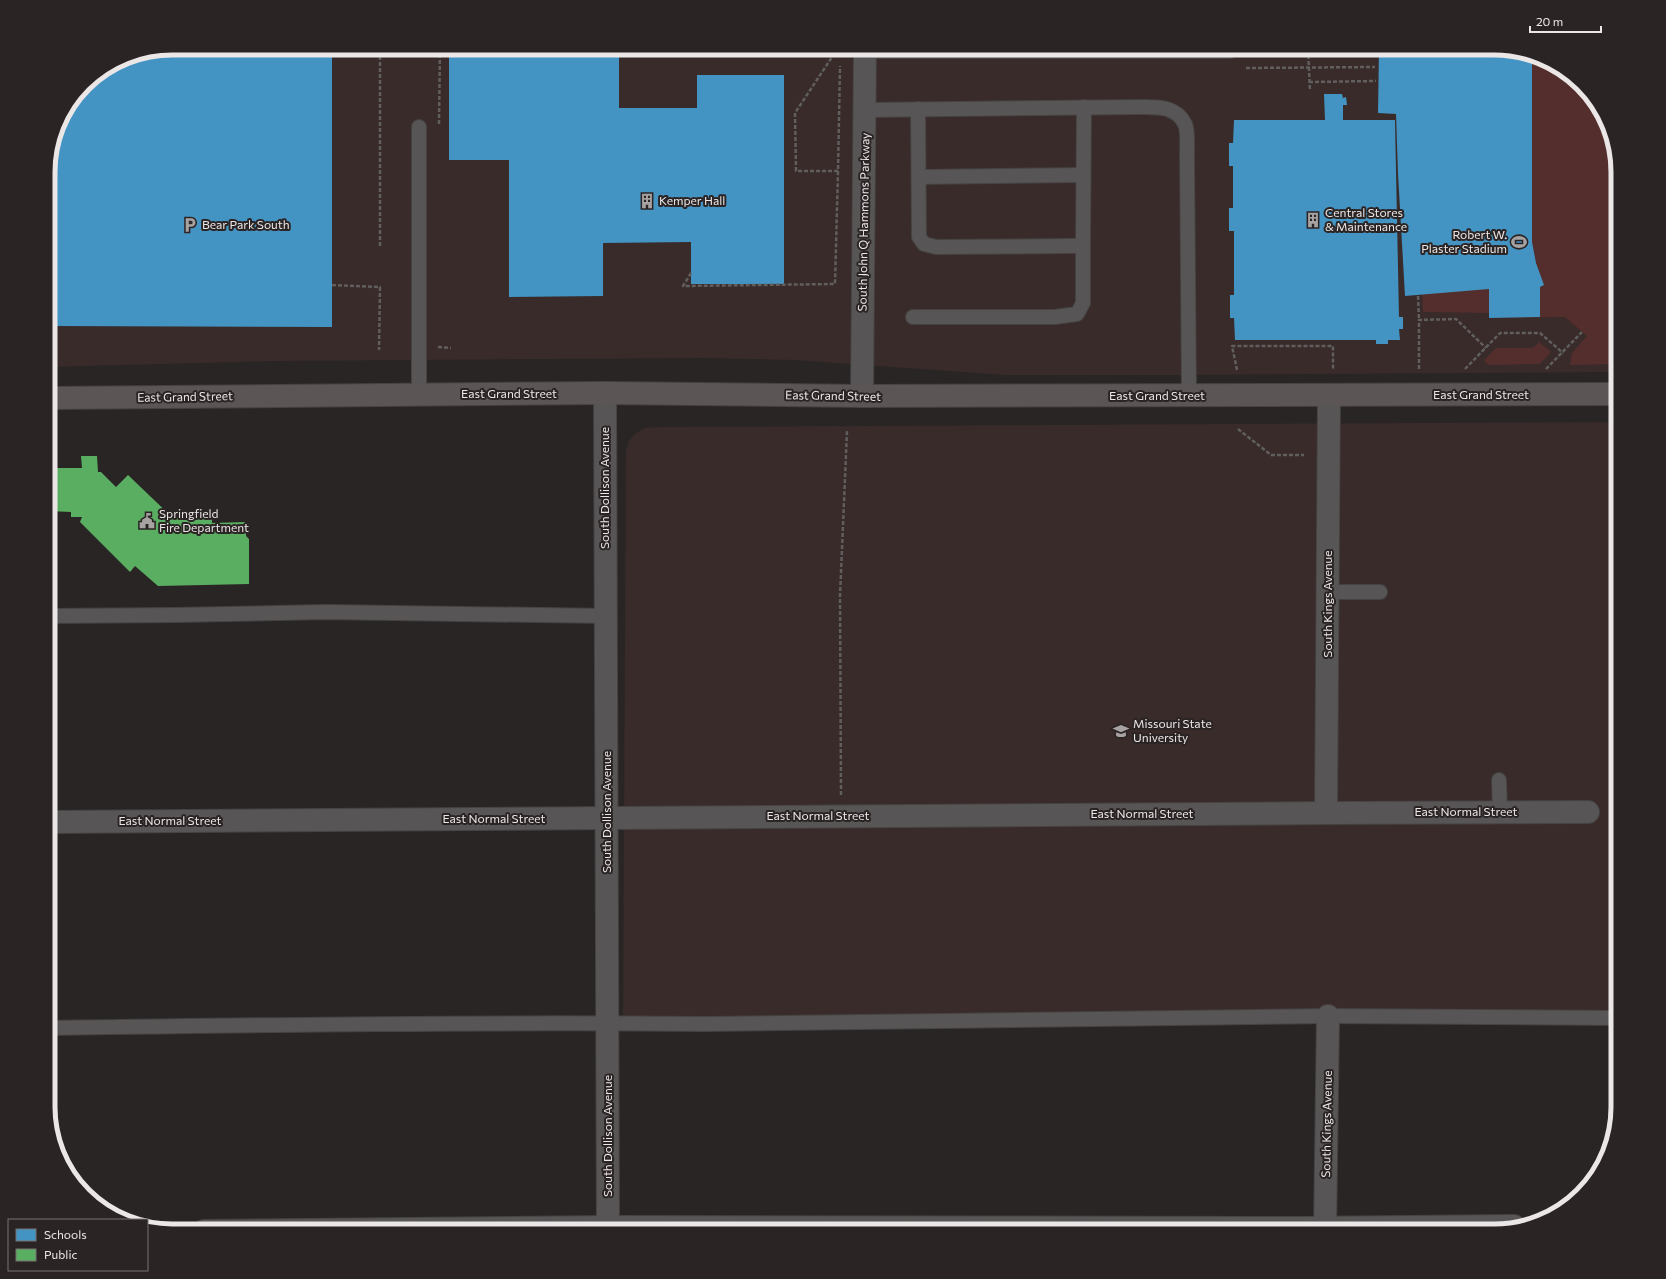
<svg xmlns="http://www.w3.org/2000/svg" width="1666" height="1279" viewBox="0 0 1666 1279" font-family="Commissioner,sans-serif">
<rect width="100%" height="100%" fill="#2a2525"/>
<g fill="#382b2a">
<path d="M172,48H1494L1534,55L1570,74L1605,117L1618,172V372L1178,375H1005L794,360L704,358L275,361L48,367V164L58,124L84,84L125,57Z"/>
<path d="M1618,422V1011L623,1017L626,451L629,441L636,433L645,428L661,427Z"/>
</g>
<g fill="#542e2d">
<path d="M1416,48H1494L1534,55L1570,74L1605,117L1618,172V364L1570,365L1572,353L1587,336L1565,317L1489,318V313L1423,312L1417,163Z"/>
<path d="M1539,342L1551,352L1540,364L1488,365L1484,360L1496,348H1533Z"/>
</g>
<g fill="#4393c3">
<path d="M172,48H332V327L48,326V164L58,124L84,84L125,57Z"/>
<path d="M1379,48H1494L1532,54V242L1536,263L1544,285L1540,287V317L1489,318V289L1405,296L1398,174L1396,114L1378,113Z"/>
<path d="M449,55H619V108H697V75H784V284H691V242L603,243V296L509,297V160H449Z"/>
<path d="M1324,94H1342L1343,98L1346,97L1347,105H1343V120H1395L1399,317H1403V329H1399L1400,340H1388V344H1376V340H1235L1234,318H1230V295H1234V231H1229V208H1233V166H1229V143H1233L1234,120H1325Z"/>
</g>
<path fill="#5aae61" d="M81,456H97L98,472H101L116,487L128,475L174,519L183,511L190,519L191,516H212V523L246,522V536L249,539V584L158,586L135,566L130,572L80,522L82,517H71V512L48,511V468H82Z"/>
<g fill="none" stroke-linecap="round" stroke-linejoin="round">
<defs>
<g id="lane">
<path d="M865,51H1230"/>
<path d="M918,109L919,237L924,244L936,247L1071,246H1083L1084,107"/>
<path d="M865,110L1141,107C1158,107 1176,106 1185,124C1188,130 1187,147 1187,155L1189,396"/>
<path d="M919,177L1083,175"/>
<path d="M913,317H1055L1077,314L1083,303V246"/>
<path d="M419,395V127"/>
<path d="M1328,592H1380"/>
<path d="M48,616L175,615L325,612L606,616"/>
<path d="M1499,780L1500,812"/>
<path d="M48,1028C267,1025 486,1022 705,1024L1328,1016L1618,1018"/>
</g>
<g id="street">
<path d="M605,393L608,1231"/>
<path d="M862,396L865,48"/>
<path d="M1326,813L1329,396"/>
<path d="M48,822L1326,813L1588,812"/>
<path d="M204,1231L608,1227L1300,1228L1514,1226"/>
<path d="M1325,1231L1328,1016"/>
</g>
<path id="secondary" d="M48,398L605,393L862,396L1618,394"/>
</defs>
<use href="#lane" stroke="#464242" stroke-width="16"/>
<use href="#street" stroke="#464242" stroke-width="24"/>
<use href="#secondary" stroke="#464242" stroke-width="24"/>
<g stroke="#615e5e" stroke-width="2.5" stroke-dasharray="4 2" stroke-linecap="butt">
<path d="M838,48L795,113L796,171H838L840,66"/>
<path d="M1308,49L1310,91"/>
<path d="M1309,49L1373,50"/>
<path d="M1246,68L1375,67"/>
<path d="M1309,82L1376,81"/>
<path d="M439,124L440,48"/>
<path d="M380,246V48"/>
<path d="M691,273L683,286L835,284L838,171"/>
<path d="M332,285L380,287L379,350"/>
<path d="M1418,296L1419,320"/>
<path d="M438,347L451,348"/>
<path d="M1419,369V320L1456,319L1486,348"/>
<path d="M1465,369L1500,333H1540L1563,353"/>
<path d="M1546,369L1582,332"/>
<path d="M1237,370L1232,346H1333V370"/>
<path d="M1238,429L1271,455H1304"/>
<path d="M841,795L840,596L847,431"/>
</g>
<use href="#lane" stroke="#575555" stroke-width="14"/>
<use href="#street" stroke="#575555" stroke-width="22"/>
<use href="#secondary" stroke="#5c5555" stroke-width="22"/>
</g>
<defs>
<symbol id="building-bare" viewBox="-9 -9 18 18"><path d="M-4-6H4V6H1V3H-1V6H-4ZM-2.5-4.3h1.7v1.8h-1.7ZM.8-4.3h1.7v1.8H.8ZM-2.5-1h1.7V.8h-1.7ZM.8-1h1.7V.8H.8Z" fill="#a8a3a3" stroke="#2b2424" stroke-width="2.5" paint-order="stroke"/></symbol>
<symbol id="parking-bare" viewBox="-9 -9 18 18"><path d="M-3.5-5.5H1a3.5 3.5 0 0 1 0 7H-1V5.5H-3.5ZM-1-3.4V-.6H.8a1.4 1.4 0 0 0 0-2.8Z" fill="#a8a3a3" stroke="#2b2424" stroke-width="2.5" paint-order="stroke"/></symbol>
<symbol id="stadium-bare" viewBox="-9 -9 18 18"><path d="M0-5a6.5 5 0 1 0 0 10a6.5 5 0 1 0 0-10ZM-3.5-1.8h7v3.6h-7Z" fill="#a8a3a3" stroke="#2b2424" stroke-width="2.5" paint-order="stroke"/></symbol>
<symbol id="civic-bare" viewBox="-9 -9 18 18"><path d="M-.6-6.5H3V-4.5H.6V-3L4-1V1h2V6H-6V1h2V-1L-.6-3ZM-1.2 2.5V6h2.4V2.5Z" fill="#a8a3a3" stroke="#2b2424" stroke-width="2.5" paint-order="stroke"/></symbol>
<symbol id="university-bare" viewBox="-9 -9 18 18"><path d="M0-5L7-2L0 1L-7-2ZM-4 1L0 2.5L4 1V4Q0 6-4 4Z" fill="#a8a3a3" stroke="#2b2424" stroke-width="2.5" paint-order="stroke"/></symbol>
</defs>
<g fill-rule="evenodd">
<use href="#building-bare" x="636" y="190" width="22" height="22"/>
<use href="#building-bare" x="1302" y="209" width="22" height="22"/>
<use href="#parking-bare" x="179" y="214" width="22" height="22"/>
<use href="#stadium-bare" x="1508" y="231" width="22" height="22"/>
<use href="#civic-bare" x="136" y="510" width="22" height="22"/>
<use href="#university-bare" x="1110" y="720" width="22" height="22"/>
</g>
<g text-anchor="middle" stroke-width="4" stroke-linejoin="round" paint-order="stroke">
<g font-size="12" fill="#ece7e7" stroke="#2b2424" text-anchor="start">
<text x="659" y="205">Kemper Hall</text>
<text x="1325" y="217">Central Stores<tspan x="1325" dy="14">&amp; Maintenance</tspan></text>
<text x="202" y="229">Bear Park South</text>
<text x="1507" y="239" text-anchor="end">Robert W.<tspan x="1507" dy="14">Plaster Stadium</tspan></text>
<text x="159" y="518">Springfield<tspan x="159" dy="14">Fire Department</tspan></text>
<text x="1133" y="728">Missouri State<tspan x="1133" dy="14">University</tspan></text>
</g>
<g font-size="12" fill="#ece7e7" stroke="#2b2424">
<text transform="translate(864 222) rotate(-89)" y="4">South John Q Hammons Parkway</text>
<text x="509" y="398">East Grand Street</text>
<text x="1481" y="399">East Grand Street</text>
<text transform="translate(833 396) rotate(1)" y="4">East Grand Street</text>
<text x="1157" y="400">East Grand Street</text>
<text transform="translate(185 397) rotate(-1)" y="4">East Grand Street</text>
<text transform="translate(605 488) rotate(-90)" y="4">South Dollison Avenue</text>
<text transform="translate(1328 604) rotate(-90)" y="4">South Kings Avenue</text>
<text transform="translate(607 812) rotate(-90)" y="4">South Dollison Avenue</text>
<text x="1466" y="816">East Normal Street</text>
<text x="1142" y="818">East Normal Street</text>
<text x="818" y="820">East Normal Street</text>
<text x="494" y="823">East Normal Street</text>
<text x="170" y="825">East Normal Street</text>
<text transform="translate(1327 1124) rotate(-89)" y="4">South Kings Avenue</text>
<text transform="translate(608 1136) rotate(-90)" y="4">South Dollison Avenue</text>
</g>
</g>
<path d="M0 0H1666V1279H0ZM172 55H1494A117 117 0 0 1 1611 172V1107A117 117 0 0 1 1494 1224H172A117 117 0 0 1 55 1107V172A117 117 0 0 1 172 55Z" fill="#2b2424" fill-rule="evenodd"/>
<path fill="none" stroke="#ece7e7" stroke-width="5" d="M172 55H1494A117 117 0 0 1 1611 172V1107A117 117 0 0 1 1494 1224H172A117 117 0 0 1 55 1107V172A117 117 0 0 1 172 55Z"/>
<rect x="8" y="1219" width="140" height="52" fill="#2b2424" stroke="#787272"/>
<rect x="16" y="1229" width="20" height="12" fill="#4393c3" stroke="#787272"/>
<text x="44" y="1239" font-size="12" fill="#ece7e7">Schools</text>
<rect x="16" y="1249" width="20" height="12" fill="#5aae61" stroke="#787272"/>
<text x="44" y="1259" font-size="12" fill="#ece7e7">Public</text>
<path d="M1530 26v6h71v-6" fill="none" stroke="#ece7e7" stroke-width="2"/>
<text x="1536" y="26" font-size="12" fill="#ece7e7" stroke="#2b2424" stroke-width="3" paint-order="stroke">20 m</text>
</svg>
